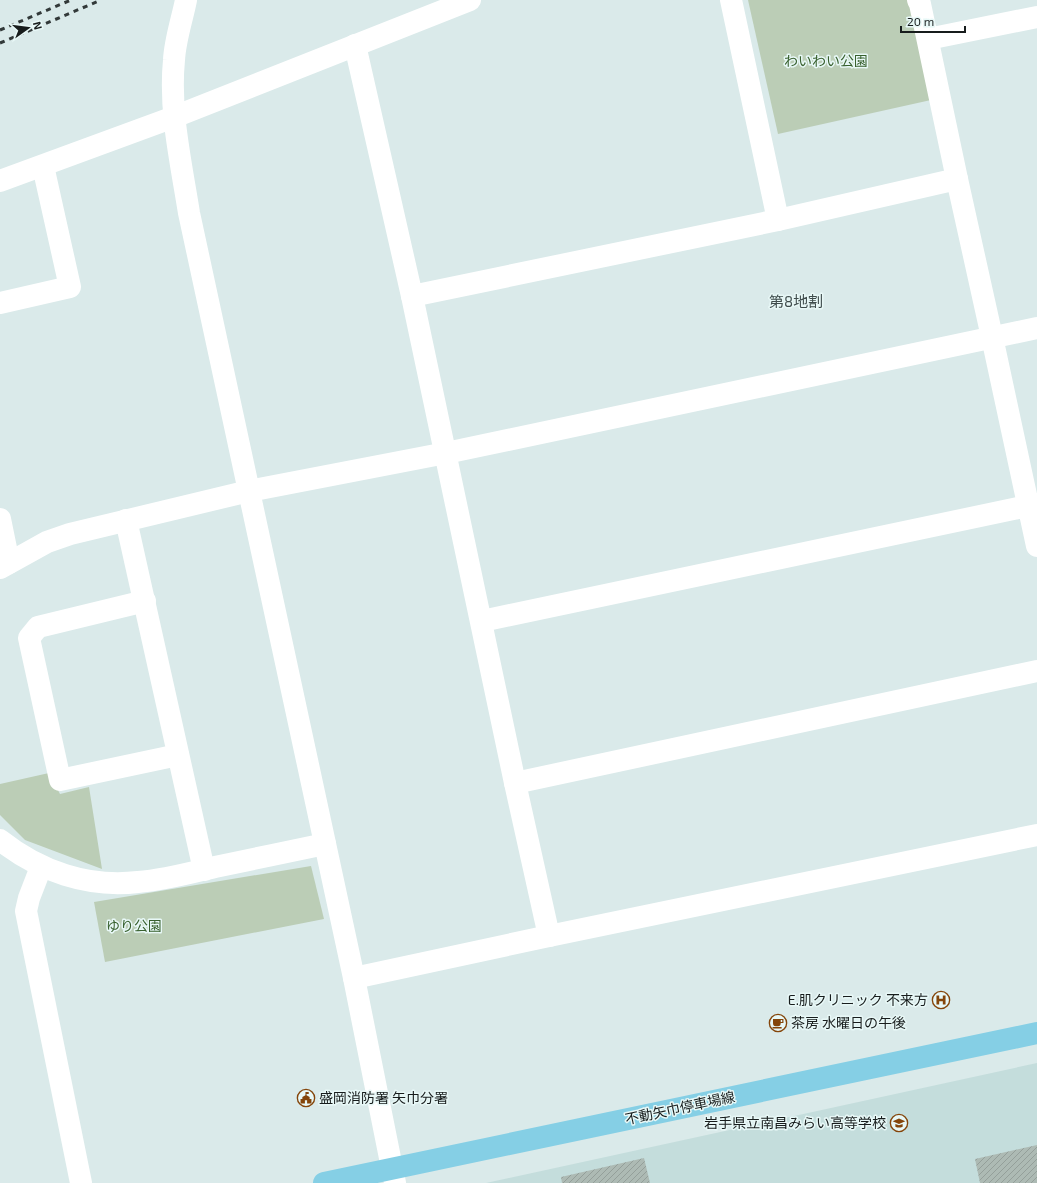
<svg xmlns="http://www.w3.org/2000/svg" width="1037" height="1183" viewBox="0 0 1037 1183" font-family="'Exo 2','Noto Sans JP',sans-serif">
<defs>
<pattern id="building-hatch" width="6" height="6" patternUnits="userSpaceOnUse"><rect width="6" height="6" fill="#adbab4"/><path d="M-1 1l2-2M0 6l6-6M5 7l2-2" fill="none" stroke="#949f9a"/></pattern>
</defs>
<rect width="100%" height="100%" fill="#daeaea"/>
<path fill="#c4dddc" d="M1037,1063V1183H486Z"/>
<g fill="#bbcdb6">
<path d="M748,0H910L940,98L778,134Z"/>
<path d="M49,773L60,794L89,787L102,869L25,840L0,815V784Z"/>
<path d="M311,866L324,919L105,962L94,902Z"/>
</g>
<g fill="url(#building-hatch)">
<path d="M1037,1145V1183H980L975,1159Z"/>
<path d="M644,1158L650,1183H562L561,1177Z"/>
</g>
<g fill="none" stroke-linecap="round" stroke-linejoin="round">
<g stroke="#fff" stroke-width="22">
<path d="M186,0C182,20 175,40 174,60C169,111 181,162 189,213L354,978L395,1183"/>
<path d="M731,0L778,220"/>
<path d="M918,0L920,4L957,179L992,337L1037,546"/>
<path d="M928,39L1037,17"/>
<path d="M355,45L412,296L515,783L549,936"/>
<path d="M0,181L174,117L470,0"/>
<path d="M412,296L778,220L957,179"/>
<path d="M0,303L70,287L43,166"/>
<path d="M0,519L9,563"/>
<path d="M126,520L204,870"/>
<path d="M0,568L47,542L70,534L249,491L446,453L1037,328"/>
<path d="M145,601L38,627L29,638L60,780L178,755"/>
<path d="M482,621L1037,504"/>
<path d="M515,783L1037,671"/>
<path d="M0,840C39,871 88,888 138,882C164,880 190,873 215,867C252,859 288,852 325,844"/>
<path d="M41,867L29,898L26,911L81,1183"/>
<path d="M354,978L549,936L1037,835"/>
</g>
<path stroke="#85cfe5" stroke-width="22" d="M324,1183L1037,1033"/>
<g stroke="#323939" stroke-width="3" stroke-dasharray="5 5" stroke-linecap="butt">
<path d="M0,30L71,0"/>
<path d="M0,43L101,0"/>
</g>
</g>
<defs>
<symbol id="hospital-ring" viewBox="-11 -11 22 22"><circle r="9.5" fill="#e8f8f7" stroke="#84450a" stroke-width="1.5"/><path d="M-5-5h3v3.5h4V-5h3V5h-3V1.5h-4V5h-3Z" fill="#84450a"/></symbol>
<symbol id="cafe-ring" viewBox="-11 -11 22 22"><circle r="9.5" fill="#e8f8f7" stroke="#84450a" stroke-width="1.5"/><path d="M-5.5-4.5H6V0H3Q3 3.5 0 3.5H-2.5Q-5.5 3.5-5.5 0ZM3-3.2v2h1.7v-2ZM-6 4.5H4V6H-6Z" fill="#84450a"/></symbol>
<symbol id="civic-ring" viewBox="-11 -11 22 22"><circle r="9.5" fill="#e8f8f7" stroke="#84450a" stroke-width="1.5"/><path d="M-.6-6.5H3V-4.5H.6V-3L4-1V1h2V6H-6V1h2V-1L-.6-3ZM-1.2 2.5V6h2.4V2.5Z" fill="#84450a"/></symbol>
<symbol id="school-ring" viewBox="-11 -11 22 22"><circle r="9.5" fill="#e8f8f7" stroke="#84450a" stroke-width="1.5"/><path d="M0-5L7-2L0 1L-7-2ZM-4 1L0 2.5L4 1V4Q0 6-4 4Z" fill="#84450a"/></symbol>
</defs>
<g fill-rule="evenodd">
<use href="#hospital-ring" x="931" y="990" width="20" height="20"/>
<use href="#cafe-ring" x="768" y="1013" width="20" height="20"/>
<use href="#civic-ring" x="296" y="1088" width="20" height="20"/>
<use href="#school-ring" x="889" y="1113" width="20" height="20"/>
</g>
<g text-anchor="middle" stroke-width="3" stroke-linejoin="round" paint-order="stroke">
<g font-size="14" fill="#38602e" stroke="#e8f8f7">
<text x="826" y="66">わいわい公園</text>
<text x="134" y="931">ゆり公園</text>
</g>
<g font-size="14" fill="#171c1c" stroke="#e8f8f7" text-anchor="end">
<text x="928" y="1005">E.肌クリニック 不来方</text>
<text x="791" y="1028" text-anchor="start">茶房 水曜日の午後</text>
<text x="319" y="1103" text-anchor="start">盛岡消防署 矢巾分署</text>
<text x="886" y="1128">岩手県立南昌みらい高等学校</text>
</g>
<g font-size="14" fill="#171c1c" stroke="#e8f8f7">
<text transform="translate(680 1108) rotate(-12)" y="5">不動矢巾停車場線</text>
</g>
<g font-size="15" fill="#3f4c4c" stroke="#e8f8f7">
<text x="796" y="307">第8地割</text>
</g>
</g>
<g transform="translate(28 28) rotate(76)" stroke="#e8f8f7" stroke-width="3" paint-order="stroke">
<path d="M0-3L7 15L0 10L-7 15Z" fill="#171c1c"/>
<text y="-6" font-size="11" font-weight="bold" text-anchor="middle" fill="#171c1c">N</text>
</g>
<path d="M901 26v6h64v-6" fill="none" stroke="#171c1c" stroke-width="2"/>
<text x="907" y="26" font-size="12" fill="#171c1c" stroke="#e8f8f7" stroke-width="3" paint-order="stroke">20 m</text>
</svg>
